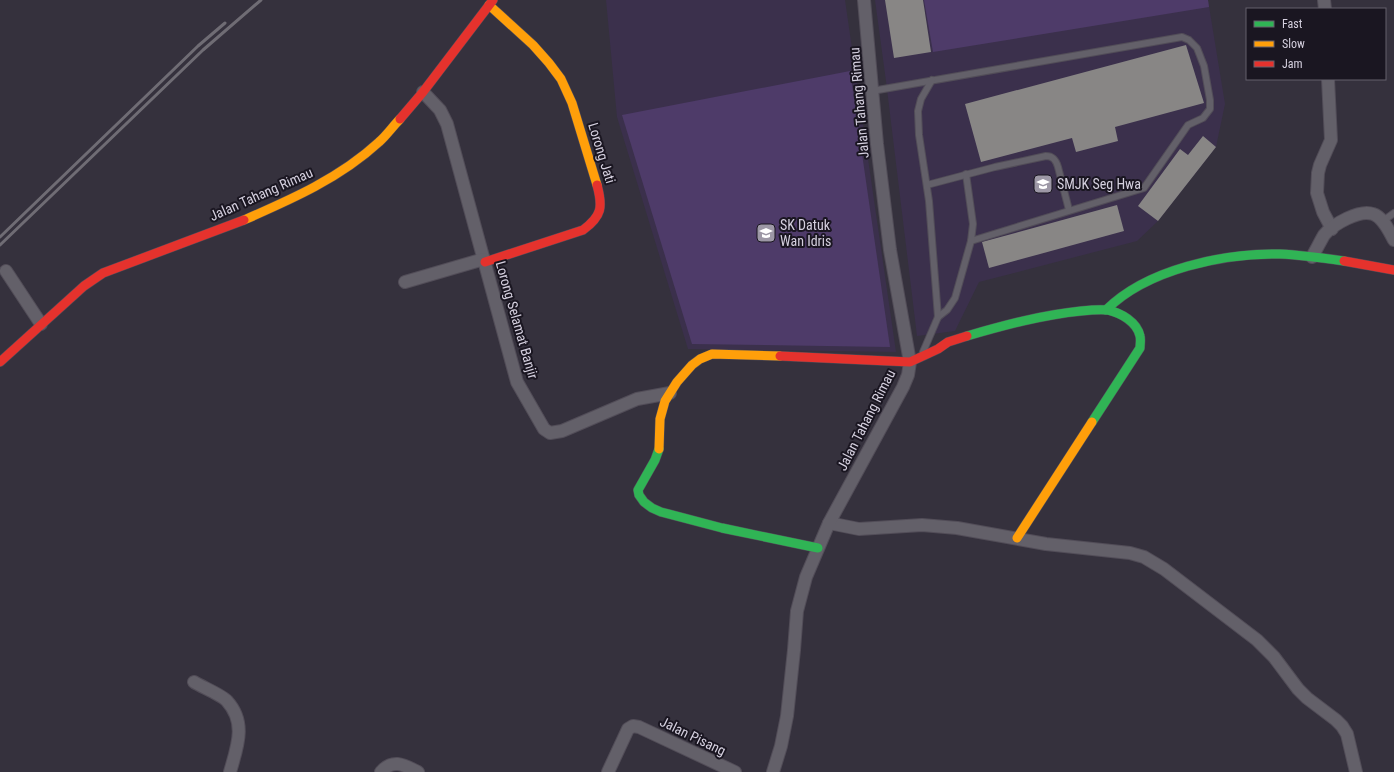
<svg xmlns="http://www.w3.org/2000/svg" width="1394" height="772" viewBox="0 0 1394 772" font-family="'Roboto Condensed',sans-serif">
<rect width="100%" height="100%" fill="#35313d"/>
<g fill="#3b304c">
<path d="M606,0H845L896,352L688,349L617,117Z"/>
<path d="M875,0H1208L1225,104L1216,147L1158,221L1137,241L979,282L955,331L917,336L886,81Z"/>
</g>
<g fill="#4e3b69">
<path d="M924,0H1208L1209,7L933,52Z"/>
<path d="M850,71L890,347L692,344L622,115Z"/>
</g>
<g fill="#888685">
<path d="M885,0H923L931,52L894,58Z"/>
<path d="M1186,45L1204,103L1115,127L1118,141L1076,152L1072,138L981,162L965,104Z"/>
<path d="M1203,136L1216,147L1158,221L1138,206L1180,149L1188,155Z"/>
<path d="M1117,205L1124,231L989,268L982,242Z"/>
</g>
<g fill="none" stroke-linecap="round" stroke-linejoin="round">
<defs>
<g id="lane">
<path d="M872,91L1182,37L1189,40L1197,48L1204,66L1210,100V109L1203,118L1188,125L1144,188L971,241"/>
<path d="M927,185L995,167L1046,156C1053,156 1056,160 1058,167L1069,210"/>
<path d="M1383,221L1394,213"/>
<path d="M938,317L947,310L955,298L971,241L973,224L966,174"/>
<path d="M923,352L938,317L929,201L919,135L918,111L921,99L932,80"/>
</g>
<g id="street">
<path d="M1324,0L1325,9"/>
<path d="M1328,79L1331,140L1320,165L1318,173L1317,193L1323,212L1332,229"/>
<path d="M423,92L440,110L447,124L517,382L544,429L550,433L562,431L637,399L670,393"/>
<path d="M1312,257C1316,250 1320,242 1324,235C1333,224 1360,209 1373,214C1383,217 1389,231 1394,240"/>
<path d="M6,271L41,324"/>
<path d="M405,282L484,259"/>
<path d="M829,523L859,529L922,525L957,528L1046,544L1130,553L1144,557L1164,569L1257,640L1274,657L1298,689L1307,698L1336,720L1342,726L1347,734L1356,772"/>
<path d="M194,682C202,687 222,695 227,701C247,723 237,747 230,772"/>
<path d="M381,772C393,758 404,765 418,772"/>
<path d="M608,772L628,729L633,726L639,727L735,772"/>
<path d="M773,772L781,746L787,716L794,650L797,611L806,577L829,523L903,387L908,375L910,362L890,250L877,144L864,0"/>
</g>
<g id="fast">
<path d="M1106,310C1147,269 1224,253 1280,254C1301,255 1323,258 1344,261"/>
<path d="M967,336C1005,325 1042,315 1081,311C1090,310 1099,309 1108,310C1121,313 1137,322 1140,336C1141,340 1140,344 1140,348L1092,422"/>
<path d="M659,449L655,460L638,490L639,495L644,502L652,508L661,512L722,528L818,548"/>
</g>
<g id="slow">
<path d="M489,5L533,45L549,63L561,79L572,103L597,185"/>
<path d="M244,220C292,199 340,178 379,142C387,135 393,126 400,119"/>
<path d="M659,449L660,419L665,401L677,382L692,365L700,359L712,354L780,356"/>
<path d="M1017,538L1092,422"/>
</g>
<g id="jam">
<path d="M400,119L423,92L493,0"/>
<path d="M1344,261L1394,270"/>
<path d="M485,262L583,230C602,216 603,207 597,185"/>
<path d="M780,356L910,362L938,349L948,342L967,336"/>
<path d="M0,362L84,286L103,273L244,220"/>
</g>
</defs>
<use href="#lane" stroke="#524d58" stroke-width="8"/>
<use href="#street" stroke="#524d58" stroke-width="14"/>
<use href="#fast" stroke="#524d58" stroke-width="10"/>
<use href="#slow" stroke="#524d58" stroke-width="10"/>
<use href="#jam" stroke="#524d58" stroke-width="10"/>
<use href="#lane" stroke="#636069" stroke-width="6"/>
<use href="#street" stroke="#636069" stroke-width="12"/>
<use href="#fast" stroke="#30b455" stroke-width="9"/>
<use href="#slow" stroke="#ff9f0a" stroke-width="9"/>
<use href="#jam" stroke="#e5322d" stroke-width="9"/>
<g stroke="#6f6c74" stroke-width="3">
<path d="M0,237L198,46L225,23"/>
<path d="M0,245L203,50L261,0"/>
</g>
</g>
<defs>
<symbol id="school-square" viewBox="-11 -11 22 22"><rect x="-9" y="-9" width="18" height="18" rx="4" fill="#9d98a6" stroke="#1a1621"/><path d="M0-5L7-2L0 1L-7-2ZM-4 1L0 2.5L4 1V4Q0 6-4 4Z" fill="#fff"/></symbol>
</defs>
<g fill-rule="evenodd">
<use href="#school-square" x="1032" y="173" width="22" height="22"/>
<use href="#school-square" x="755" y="222" width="22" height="22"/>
</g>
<g text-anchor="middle" stroke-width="4" stroke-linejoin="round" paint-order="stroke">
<g font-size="14" fill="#d5d0df" stroke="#1a1621">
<text transform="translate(859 103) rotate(-95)" y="5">Jalan Tahang Rimau</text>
<text transform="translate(602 153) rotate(73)" y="5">Lorong Jati</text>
<text transform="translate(261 194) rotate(-24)" y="5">Jalan Tahang Rimau</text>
<text transform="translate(517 320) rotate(74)" y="5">Lorong Selamat Banjir</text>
<text transform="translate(866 420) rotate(-63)" y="5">Jalan Tahang Rimau</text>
<text transform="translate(693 736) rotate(26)" y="5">Jalan Pisang</text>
</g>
<g font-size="14" fill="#d5d0df" stroke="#1a1621" text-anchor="start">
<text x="1057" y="189">SMJK Seg Hwa</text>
<text x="780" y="230">SK Datuk<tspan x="780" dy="16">Wan Idris</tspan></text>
</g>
</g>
<rect x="1246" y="8" width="140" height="72" fill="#1a1621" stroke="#65606d"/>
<rect x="1254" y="21" width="20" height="6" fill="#30b455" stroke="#65606d"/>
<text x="1282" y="28" font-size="12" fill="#d5d0df">Fast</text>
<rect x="1254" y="41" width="20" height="6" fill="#ff9f0a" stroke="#65606d"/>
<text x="1282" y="48" font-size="12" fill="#d5d0df">Slow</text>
<rect x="1254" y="61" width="20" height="6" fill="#e5322d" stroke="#65606d"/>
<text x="1282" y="68" font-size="12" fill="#d5d0df">Jam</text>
</svg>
